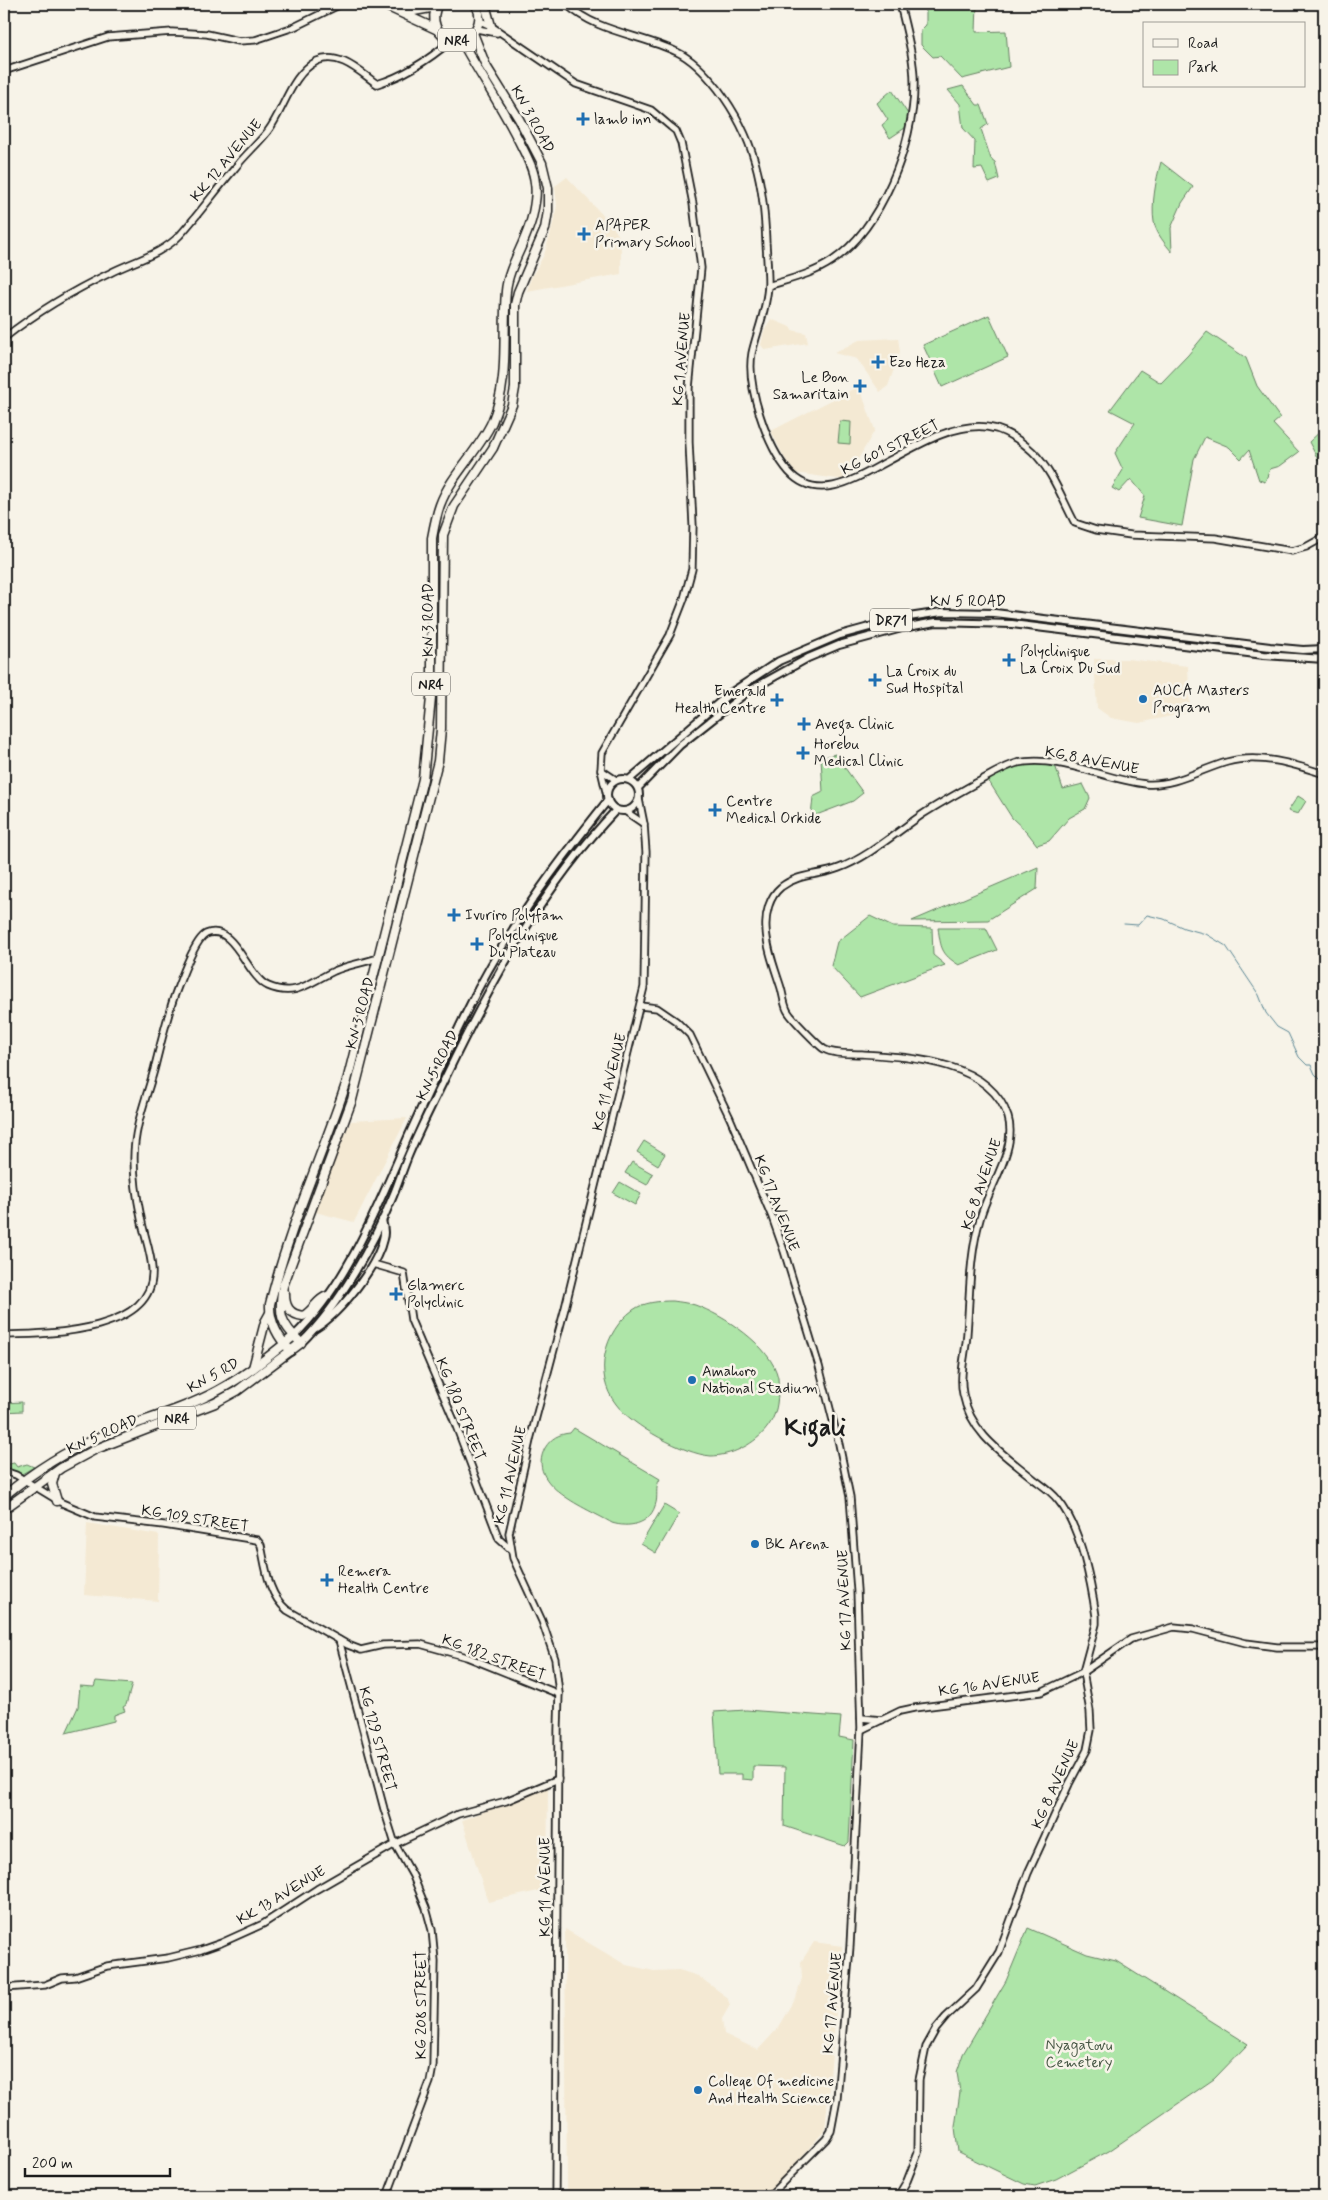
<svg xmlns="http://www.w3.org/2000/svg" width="1328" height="2200" viewBox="0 0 1328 2200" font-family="Mynerve,sans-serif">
<rect width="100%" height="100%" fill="#f7f3e8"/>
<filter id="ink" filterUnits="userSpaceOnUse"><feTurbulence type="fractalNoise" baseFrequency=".02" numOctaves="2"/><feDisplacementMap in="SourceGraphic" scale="10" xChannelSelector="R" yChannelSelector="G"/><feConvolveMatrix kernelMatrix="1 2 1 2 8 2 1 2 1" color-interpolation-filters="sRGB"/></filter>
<g filter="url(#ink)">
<g fill="#f4e9d3">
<path d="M567,177L611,224L619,236L621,250V274L527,291L531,278L544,255L551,232L557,206L555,186Z"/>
<path d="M771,319L790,327L792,330L806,333L808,343L765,350L761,345L764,331Z"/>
<path d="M898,338L900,352L888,386L880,392L857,359L834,353L859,340Z"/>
<path d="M859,386L875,430L846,480L795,473L784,457L771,431Z"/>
<path d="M1094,659H1127L1188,666L1190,712L1139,723L1111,718L1097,708Z"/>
<path d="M407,1118L354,1222L315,1212L327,1175L351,1121Z"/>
<path d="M87,1523L159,1535L158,1601L84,1595Z"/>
<path d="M548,1787L547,1889L488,1902L462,1820Z"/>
<path d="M565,1929L626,1965L654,1971L679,1970L698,1976L727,1997L730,2005L722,2019L724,2034L758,2050L779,2027L796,1998L802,1978L801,1962L814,1942L842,1946L825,2130L791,2169L763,2196H567Z"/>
</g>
<g fill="#aee5a8" stroke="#658062">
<path d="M926,4H977L976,32L1006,31L1009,67L962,79L940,56L933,57L921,45V30L926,25Z"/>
<path d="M963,86L977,105H981L988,124L981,129L991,159L995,162L999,179L989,183L982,168L974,169L975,141L963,128L960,104L948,90Z"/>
<path d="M892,90L908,114L905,128L890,138L882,125L888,120L877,103Z"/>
<path d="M1161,162L1193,187L1182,203L1171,228L1172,252C1165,244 1156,233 1154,222C1151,205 1156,179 1161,162Z"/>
<path d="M989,315L1008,357L942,387L923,345Z"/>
<path d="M1207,332L1246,358L1257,386L1280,418L1273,424L1299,452L1280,466L1270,469L1265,482L1259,480L1249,450L1241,459L1229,447L1205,437L1194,459L1182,526L1138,518L1145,496L1131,479L1119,492L1112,488L1123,470L1115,453L1135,423L1110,410L1140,370L1161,383L1188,355Z"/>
<path d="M840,421L851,422L850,444L838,443Z"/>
<path d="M1324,428V471L1309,442Z"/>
<path d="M835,754L863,793L853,801L811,817L813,797L823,792L821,758Z"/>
<path d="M1034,761L1055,765L1063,789L1083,784L1090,798L1085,809L1069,818L1049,841L1037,845L1027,832L1012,818L988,780L1015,766Z"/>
<path d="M1298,796L1306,801L1298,814L1288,811Z"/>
<path d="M1038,867L1037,889L988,920L912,921Z"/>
<path d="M870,916L893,927L932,928L933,955L945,965L860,997L831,966L837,942Z"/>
<path d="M938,928H986L997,950L959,965C941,954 941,948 938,928Z"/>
<path d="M644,1141L665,1154L658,1165L637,1152Z"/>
<path d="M632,1162L653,1174L647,1185L625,1173Z"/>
<path d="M620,1182L641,1194L635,1205L613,1193Z"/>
<path d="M673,1301C680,1302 688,1303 695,1305C723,1315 772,1346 778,1378C779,1387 778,1395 777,1404C774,1425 759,1440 740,1449C732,1453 720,1456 711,1456C684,1454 632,1426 616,1404C593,1375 604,1331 633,1310C644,1302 659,1301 673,1301Z"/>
<path d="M22,1402V1411L4,1412V1403Z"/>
<path d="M574,1428L660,1479C654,1489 659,1496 655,1506C649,1525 628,1528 612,1523C587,1508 525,1486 545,1448C551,1438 559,1434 570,1433Z"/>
<path d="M14,1463L17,1467L27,1464L34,1467L22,1474L4,1471V1465Z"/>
<path d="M664,1505L679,1514L656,1553L641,1544Z"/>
<path d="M96,1681L132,1684L126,1705L123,1707L125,1711L114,1715V1721L66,1733L78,1707L80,1686L94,1687Z"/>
<path d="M746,1710L841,1717L839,1737L854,1740L849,1842L845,1846L784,1826L785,1767L753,1766V1780L742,1779V1774H718L714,1712Z"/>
<path d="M1028,1928L1087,1954L1116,1961L1248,2044L1214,2079L1109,2151L1056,2179L1035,2186L1024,2184L958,2152L955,2127L960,2092L957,2072L963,2054L1006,1981Z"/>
</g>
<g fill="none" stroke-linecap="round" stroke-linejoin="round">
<path stroke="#598593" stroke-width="1" d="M1124,924L1138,925L1147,915L1164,919L1184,928L1206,934L1226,946L1259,995L1266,1013L1277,1027L1288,1033L1299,1057L1307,1065H1311L1315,1074L1324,1083"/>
<defs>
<g id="secondary">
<path d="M566,4C598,33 640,34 677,52C694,60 707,75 718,89C755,138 764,184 766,243C767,257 768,271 768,285C767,309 757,331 752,353C746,386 767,447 789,472C819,505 860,476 890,460C918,445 954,423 987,427C1003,429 1020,440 1032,451C1052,470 1062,499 1075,523L1096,530L1131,535L1215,538L1292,551L1306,547L1324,537"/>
<path d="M480,21L491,26L576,84L651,110L671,127L676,131L681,143L693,204L701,268L689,388V442L693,525L692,569L684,599L670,635L602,753L601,770L607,796"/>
<path d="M477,29L497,33"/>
<path d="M4,71L108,37L172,32L207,34L239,41L255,40L294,27L341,4"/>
<path d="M768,286C790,279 813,274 832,261C881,228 914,144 914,86C915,61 906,29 900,4"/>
<path d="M4,338C37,312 72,291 110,273C133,261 161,255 180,235C199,214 216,190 235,168C245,155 258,144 268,131C284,110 291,74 317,61C339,51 360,72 377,84C404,76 431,58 452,40"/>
<path d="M601,770L616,780"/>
<path d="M625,811L644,824"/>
<path d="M640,1006L657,1008L676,1021L690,1035L730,1118L772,1217L784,1251L819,1366L839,1444L850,1497L857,1590L861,1730L850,1946L837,2099L831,2131L826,2139L769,2196"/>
<path d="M373,1264L404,1273L411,1320L453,1418L499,1539L510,1549"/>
<path d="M4,1335C47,1334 157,1333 152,1269C151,1252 144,1235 141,1218C137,1199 134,1178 134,1158C134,1127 146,1099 154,1070C160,1046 166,1021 174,997C179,984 194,940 206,934C234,922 247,977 268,986C296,998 310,982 334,971C348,965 363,963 378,958"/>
<path d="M4,1471L16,1475L62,1503L95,1517L164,1525L257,1540L261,1545C266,1569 268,1594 287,1610L348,1645L361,1650L383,1645L420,1644L467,1657L559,1694"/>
<path d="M339,1640L384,1809L395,1844L413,1876L426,1908L432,1930L435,1961L433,2066L430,2082L387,2196"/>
<path d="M861,1718L882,1720"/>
<path d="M861,1730L900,1711L914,1708L1041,1692L1083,1672L1131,1639L1174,1627L1193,1629L1246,1643L1277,1647H1324"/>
<path d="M4,1988L45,1985L62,1978L75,1977L107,1966L168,1958L201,1950L221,1943L263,1924L317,1889L395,1844L458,1814L506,1801L558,1779"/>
<path d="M555,2196L558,1729L559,1693L555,1659L542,1621L513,1558L509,1533L531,1436L565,1308L644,987L646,852L644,824L639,799"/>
<path d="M898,2196L907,2181L918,2153L919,2080L926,2047L936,2029L946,2017L976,1989L999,1952L1028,1873L1069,1784L1087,1750L1091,1730L1090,1711L1083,1672L1096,1624V1616C1091,1582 1080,1526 1058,1500C1052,1492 1043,1486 1035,1480C1005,1455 971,1435 963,1394C959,1374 966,1353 967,1333C970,1294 969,1256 980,1219C988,1188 1018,1149 1008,1117C990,1061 911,1057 862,1054C850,1053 834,1055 824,1049C818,1045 790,1017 787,1010C784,1004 783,995 781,988C775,969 767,949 766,929C765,914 769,897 781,887C799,873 819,876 839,868C867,858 898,831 923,814C940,803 958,793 976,783C989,776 1003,767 1017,763C1060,754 1104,780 1146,784C1175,786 1199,770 1227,762C1259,753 1294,764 1324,774"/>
</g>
<g id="primary">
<circle cx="623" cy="795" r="16"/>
<path d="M630,779L729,694L779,661L840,635L902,618L942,612L995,613L1270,647L1303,650L1324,649"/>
<path d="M638,788L680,745L747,692L808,658L839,645L902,628L936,622L1012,624L1264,655L1324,659"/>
<path d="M316,1328C340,1313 377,1267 383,1239C385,1233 384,1227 382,1220"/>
<path d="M294,1336C348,1284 378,1205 408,1137C427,1095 447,1052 467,1011C504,934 555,866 608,800"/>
<path d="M301,1343C339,1306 373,1245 393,1196C399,1182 403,1168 409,1154C421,1126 435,1099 448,1072C494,977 543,887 616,810"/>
</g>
<g id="highway">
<path d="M382,4L438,30"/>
<path d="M394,4L414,11L436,7"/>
<path d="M438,4C434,11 433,19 436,27C450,56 493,31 475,4"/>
<path d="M485,4L491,26"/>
<path d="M285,1294C285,1306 289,1314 303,1316C313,1311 317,1299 327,1296"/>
<path d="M291,1351C279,1339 269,1322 270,1304C289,1227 322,1156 347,1081L423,779L432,688V538C434,527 436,516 440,505C451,475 478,452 492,422C510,381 502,335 506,291C508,266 528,240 533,213C535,203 537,194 535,183C534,170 527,157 521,145C503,108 480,75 461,40"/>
<path d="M253,1368L265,1322L270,1313"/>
<path d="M55,1473L52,1484L57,1501"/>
<path d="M4,1496C33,1472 65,1451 100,1437C139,1421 180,1411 217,1391C244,1377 270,1356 294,1336"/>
<path d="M4,1509L61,1468L96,1449L215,1403L237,1391L301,1343C280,1323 278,1314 283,1286L352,1100L438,761L441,729L443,535L454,506L493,448L512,405L515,388V305L518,292L545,229L548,211V188L542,163L519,119L486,66L473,33"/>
</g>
</defs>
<use href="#secondary" stroke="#1c1c1c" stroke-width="9"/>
<use href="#primary" stroke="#1c1c1c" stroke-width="10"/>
<use href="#highway" stroke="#1c1c1c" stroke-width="11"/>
<use href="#secondary" stroke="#f7f3e8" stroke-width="5.5"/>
<use href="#primary" stroke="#f7f3e8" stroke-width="6"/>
<use href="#highway" stroke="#f7f3e8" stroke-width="8"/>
</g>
</g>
<g fill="#1f6fb2" stroke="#f7f3e8" stroke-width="2">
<path d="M580.5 111.5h5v5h5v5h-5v5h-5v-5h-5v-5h5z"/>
<path d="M581.5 226.5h5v5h5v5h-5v5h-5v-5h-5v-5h5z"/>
<path d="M875.5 354.5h5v5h5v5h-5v5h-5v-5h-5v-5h5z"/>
<path d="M857.5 378.5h5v5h5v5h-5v5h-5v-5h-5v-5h5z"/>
<path d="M1006.5 652.5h5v5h5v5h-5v5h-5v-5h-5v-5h5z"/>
<path d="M872.5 672.5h5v5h5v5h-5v5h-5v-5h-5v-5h5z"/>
<circle cx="1143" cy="699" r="5"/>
<path d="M774.5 692.5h5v5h5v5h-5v5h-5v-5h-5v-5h5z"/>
<path d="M801.5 716.5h5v5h5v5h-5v5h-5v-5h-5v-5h5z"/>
<path d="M800.5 745.5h5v5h5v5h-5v5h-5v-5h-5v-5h5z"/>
<path d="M712.5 802.5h5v5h5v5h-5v5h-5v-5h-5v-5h5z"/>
<path d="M451.5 907.5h5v5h5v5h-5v5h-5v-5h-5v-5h5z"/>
<path d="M474.5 936.5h5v5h5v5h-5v5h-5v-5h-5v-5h5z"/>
<path d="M393.5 1286.5h5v5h5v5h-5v5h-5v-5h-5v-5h5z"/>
<circle cx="692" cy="1380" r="5"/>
<circle cx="755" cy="1544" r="5"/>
<path d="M324.5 1572.5h5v5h5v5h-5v5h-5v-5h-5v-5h5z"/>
<circle cx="698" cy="2090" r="5"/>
</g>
<g text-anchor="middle" stroke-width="5" stroke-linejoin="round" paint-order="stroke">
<g fill="#f7f3e8" stroke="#5e5c59" stroke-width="1">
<rect x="438" y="28.5" width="38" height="23" rx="4"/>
<rect x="870" y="608.5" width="42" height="23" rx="4"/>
<rect x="412" y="672.5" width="38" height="23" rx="4"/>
<rect x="158" y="1406.5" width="38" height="23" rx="4"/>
</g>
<g font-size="14" font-weight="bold" fill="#1c1c1c">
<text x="457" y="45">NR4</text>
<text x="891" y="625">DR71</text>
<text x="431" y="689">NR4</text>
<text x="177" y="1423">NR4</text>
</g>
<g font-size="15" fill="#1c1c1c" stroke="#f7f3e8">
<text transform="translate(533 119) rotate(61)" y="5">KN 3 ROAD</text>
<text transform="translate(226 160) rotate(-50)" y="5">KK 12 AVENUE</text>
<text transform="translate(681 359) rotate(-85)" y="5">KG 1 AVENUE</text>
<text transform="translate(890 447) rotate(-26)" y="5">KG 601 STREET</text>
<text x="968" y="606">KN 5 ROAD</text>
<text transform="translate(428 620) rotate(-90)" y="5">KN 3 ROAD</text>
<text transform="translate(1092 760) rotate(11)" y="5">KG 8 AVENUE</text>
<text transform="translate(360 1013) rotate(-75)" y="5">KN 3 ROAD</text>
<text transform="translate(437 1065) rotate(-64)" y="5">KN 5 ROAD</text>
<text transform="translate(609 1082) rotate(-76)" y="5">KG 11 AVENUE</text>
<text transform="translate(981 1184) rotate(-71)" y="5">KG 8 AVENUE</text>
<text transform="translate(777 1203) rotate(69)" y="5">KG 17 AVENUE</text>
<text transform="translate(213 1375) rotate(-29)" y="5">KN 5 RD</text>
<text transform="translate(461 1409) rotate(68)" y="5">KG 180 STREET</text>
<text transform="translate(102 1434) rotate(-24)" y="5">KN 5 ROAD</text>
<text transform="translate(510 1475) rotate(-77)" y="5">KG 11 AVENUE</text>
<text transform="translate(195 1518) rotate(9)" y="5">KG 109 STREET</text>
<text transform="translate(844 1600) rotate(-92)" y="5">KG 17 AVENUE</text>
<text transform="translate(494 1657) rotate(20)" y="5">KG 182 STREET</text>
<text transform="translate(989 1684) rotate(-8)" y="5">KG 16 AVENUE</text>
<text transform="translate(378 1739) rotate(75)" y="5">KG 129 STREET</text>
<text transform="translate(1055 1784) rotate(-66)" y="5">KG 8 AVENUE</text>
<text transform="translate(545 1887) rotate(-90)" y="5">KG 11 AVENUE</text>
<text transform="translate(281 1895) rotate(-31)" y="5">KK 13 AVENUE</text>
<text transform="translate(832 2003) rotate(-85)" y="5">KG 17 AVENUE</text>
<text transform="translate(421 2005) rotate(-90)" y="5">KG 208 STREET</text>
</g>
<g font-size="15" fill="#1c1c1c" stroke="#f7f3e8" text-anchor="start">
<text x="594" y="124">lamb inn</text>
<text x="595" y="230">APAPER<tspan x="595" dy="17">Primary School</tspan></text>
<text x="889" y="367">Ezo Heza</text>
<text x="849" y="382" text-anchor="end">Le Bon<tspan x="849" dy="17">Samaritain</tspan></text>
<text x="1020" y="656">Polyclinique<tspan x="1020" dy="17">La Croix Du Sud</tspan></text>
<text x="886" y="676">La Croix du<tspan x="886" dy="17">Sud Hospital</tspan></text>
<text x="1153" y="695">AUCA Masters<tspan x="1153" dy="17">Program</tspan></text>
<text x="766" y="696" text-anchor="end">Emerald<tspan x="766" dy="17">Health Centre</tspan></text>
<text x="815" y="729">Avega Clinic</text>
<text x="814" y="749">Horebu<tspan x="814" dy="17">Medical Clinic</tspan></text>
<text x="726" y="806">Centre<tspan x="726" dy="17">Medical Orkide</tspan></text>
<text x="465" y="920">Ivuriro Polyfam</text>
<text x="488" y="940">Polyclinique<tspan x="488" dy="17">Du Plateau</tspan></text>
<text x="407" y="1290">Glamerc<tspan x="407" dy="17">Polyclinic</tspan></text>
<text x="702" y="1376">Amahoro<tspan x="702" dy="17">National Stadium</tspan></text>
<text x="765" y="1549">BK Arena</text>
<text x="338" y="1576">Remera<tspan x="338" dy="17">Health Centre</tspan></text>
<text x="708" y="2086">College Of medicine<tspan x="708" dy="17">And Health Science</tspan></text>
</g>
<g font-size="15" fill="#485846" stroke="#f7f3e8">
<text x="1079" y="2050">Nyagatovu<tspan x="1079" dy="17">Cemetery</tspan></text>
</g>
<g font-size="25" font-weight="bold" fill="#1c1c1c" stroke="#f7f3e8">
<text x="815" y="1435">Kigali</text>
</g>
</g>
<rect width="1328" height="2200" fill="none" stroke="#f7f3e8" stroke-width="20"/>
<rect x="10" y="10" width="1308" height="2180" fill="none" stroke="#1c1c1c" stroke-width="2" filter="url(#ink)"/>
<rect x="1143" y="22" width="162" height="65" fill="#f7f3e8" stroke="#9f9d96"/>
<rect x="1153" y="39" width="25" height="8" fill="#f7f3e8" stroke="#9f9d96"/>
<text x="1188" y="48" font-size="15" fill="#1c1c1c">Road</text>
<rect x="1153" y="60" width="25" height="15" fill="#aee5a8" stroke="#9f9d96"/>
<text x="1188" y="72" font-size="15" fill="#1c1c1c">Park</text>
<path d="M25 2168v8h145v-8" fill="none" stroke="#1c1c1c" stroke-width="2.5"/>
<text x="32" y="2168" font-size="15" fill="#1c1c1c" stroke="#f7f3e8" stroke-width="4" paint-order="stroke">200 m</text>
</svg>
